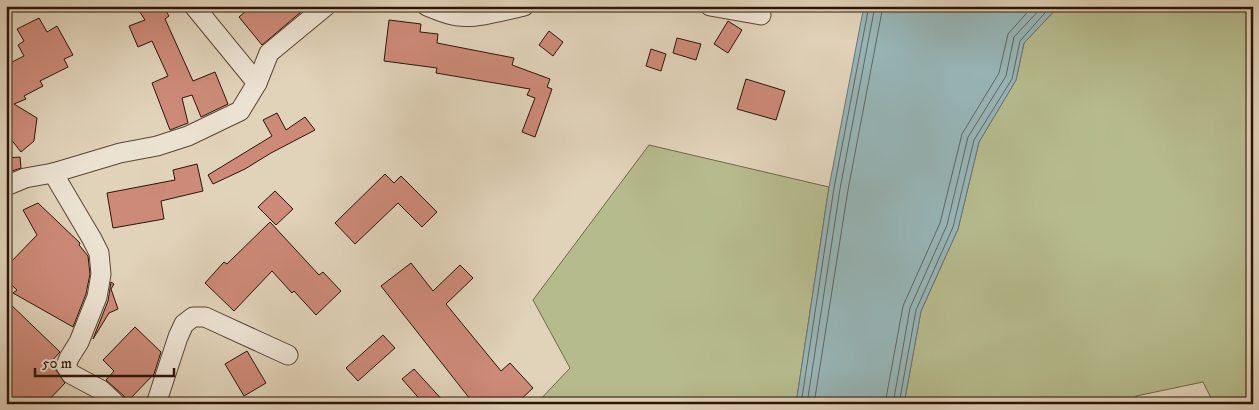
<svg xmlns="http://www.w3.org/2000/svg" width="1259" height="410" viewBox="0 0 1259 410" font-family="'IM FELL DW Pica',serif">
<rect width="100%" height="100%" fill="#e1d3ba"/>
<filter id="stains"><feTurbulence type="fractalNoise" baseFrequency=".004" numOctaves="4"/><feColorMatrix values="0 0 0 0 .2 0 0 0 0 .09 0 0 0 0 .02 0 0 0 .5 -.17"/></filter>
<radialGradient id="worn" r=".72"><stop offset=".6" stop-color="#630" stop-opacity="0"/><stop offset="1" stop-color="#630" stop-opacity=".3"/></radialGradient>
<g fill="#b6bb8d" stroke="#72684a">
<path d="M1064,6H1253V404H1214L1203,382L1136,396L1137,404H904L921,311L958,229L979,142L1016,80L1024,43L1057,8Z"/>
<path d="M649,145L829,187L796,404H536L570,368L533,300Z"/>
</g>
<path fill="#97b6b8" stroke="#6d7571" d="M864,6H1064L1057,8L1024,43L1016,80L979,142L958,229L921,311L904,404H796L829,187Z"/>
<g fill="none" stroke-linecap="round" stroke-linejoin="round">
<g stroke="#626560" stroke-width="1">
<path d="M801,404L834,188L869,6"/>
<path d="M807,404L840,189L875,6"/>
<path d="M814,404L848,190L883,6"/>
<path d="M885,404L903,306L940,223L962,134L999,73L1008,34L1033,6"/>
<path d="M893,404L910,308L947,225L968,137L1006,76L1014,37L1043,6"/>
<path d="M899,404L916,310L953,227L974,140L1012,79L1020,41L1051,6"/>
</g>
</g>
<g fill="#cd8a79" stroke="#2d1407">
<path d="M136,6H163L169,16L165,19L193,81L215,72L228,104L201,117L192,95L182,98L188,123L170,130L152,83L168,76L152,41L138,47L129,26L145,20Z"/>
<path d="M252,6H308L262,45L239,17Z"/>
<path d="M39,18L47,32L57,26L73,55L64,59L68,67L40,81L43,86L24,96L26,99L14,104L37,118L34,141L21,152L6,133V65L24,56L18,45L24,41L17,29Z"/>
<path d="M389,20L421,24L420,32L438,34L437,43L514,58L512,65L550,79L547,87L552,89L535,137L522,132L535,98L527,95L530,89L436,73L437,68L384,61Z"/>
<path d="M728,21L742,30L728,53L714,44Z"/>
<path d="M549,31L563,42L553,56L539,45Z"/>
<path d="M677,38L701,44L696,60L673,53Z"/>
<path d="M651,49L666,54L661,71L646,66Z"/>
<path d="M746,79L785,91L776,120L737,109Z"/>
<path d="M277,113L286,130L305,117L315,130L271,153L245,169L213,184L208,175L272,136L263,120Z"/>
<path d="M20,157L21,168L12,171L6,172V158Z"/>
<path d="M197,164L203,191L161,201L164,219L113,228L107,193L175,180L173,170Z"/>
<path d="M385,174L394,183L401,176L437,212L422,227L398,203L355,244L335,223Z"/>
<path d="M275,191L293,209L276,225L258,207Z"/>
<path d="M38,203L80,243L79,245L88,256L90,274L86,294L73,327L13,293L17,290L6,280V267L37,235L23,210Z"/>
<path d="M270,222L319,275L323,272L341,291L316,315L294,291L292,293L272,271L234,311L205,283L224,262L227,264Z"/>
<path d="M411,263L433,291L460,265L473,278L446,304L501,371L510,363L533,388L516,404H474L381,286Z"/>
<path d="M111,282L114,284L111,289L118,309L109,313L93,339L108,301Z"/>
<path d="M6,300L60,352L49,364L56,370L65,383L45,404H6Z"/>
<path d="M135,327L161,352L154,374L127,402L124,396L106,380L114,371L103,360Z"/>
<path d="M383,335L395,348L358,381L346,368Z"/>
<path d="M247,351L266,383L244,396L225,364Z"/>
<path d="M414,369L446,404H424L402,379Z"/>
</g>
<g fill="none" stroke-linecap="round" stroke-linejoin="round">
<defs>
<g id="minor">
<path d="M194,6L257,83"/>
<path d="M427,6C437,10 447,15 458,16C475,19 506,10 524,6"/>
<path d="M710,6L761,15"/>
<path d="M53,173L92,239L99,253L101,274L97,297L79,342L69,358L66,366L71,374L101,390L116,404"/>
<path d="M6,186L25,178L53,173L120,153L157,146L188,136L240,111L257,83L269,53L326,6"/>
<path d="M156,404L178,337L184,324L193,317H205L288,355"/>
</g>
</defs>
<use href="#minor" stroke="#5a4434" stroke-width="21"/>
<use href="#minor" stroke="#ece2d2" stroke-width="19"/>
</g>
<rect width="1259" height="410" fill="none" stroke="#e1d3ba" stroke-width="25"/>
<rect x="8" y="8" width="1244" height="395" fill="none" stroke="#2d1407" stroke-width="2.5"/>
<rect x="12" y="12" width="1234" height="385" fill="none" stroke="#2d1407"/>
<path d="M35 368v8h139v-8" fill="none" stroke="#2d1407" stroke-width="2.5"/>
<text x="42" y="368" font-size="15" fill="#2d1407" stroke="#ece2d2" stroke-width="4" paint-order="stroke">50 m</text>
<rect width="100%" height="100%" filter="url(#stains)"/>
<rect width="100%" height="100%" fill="url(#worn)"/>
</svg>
